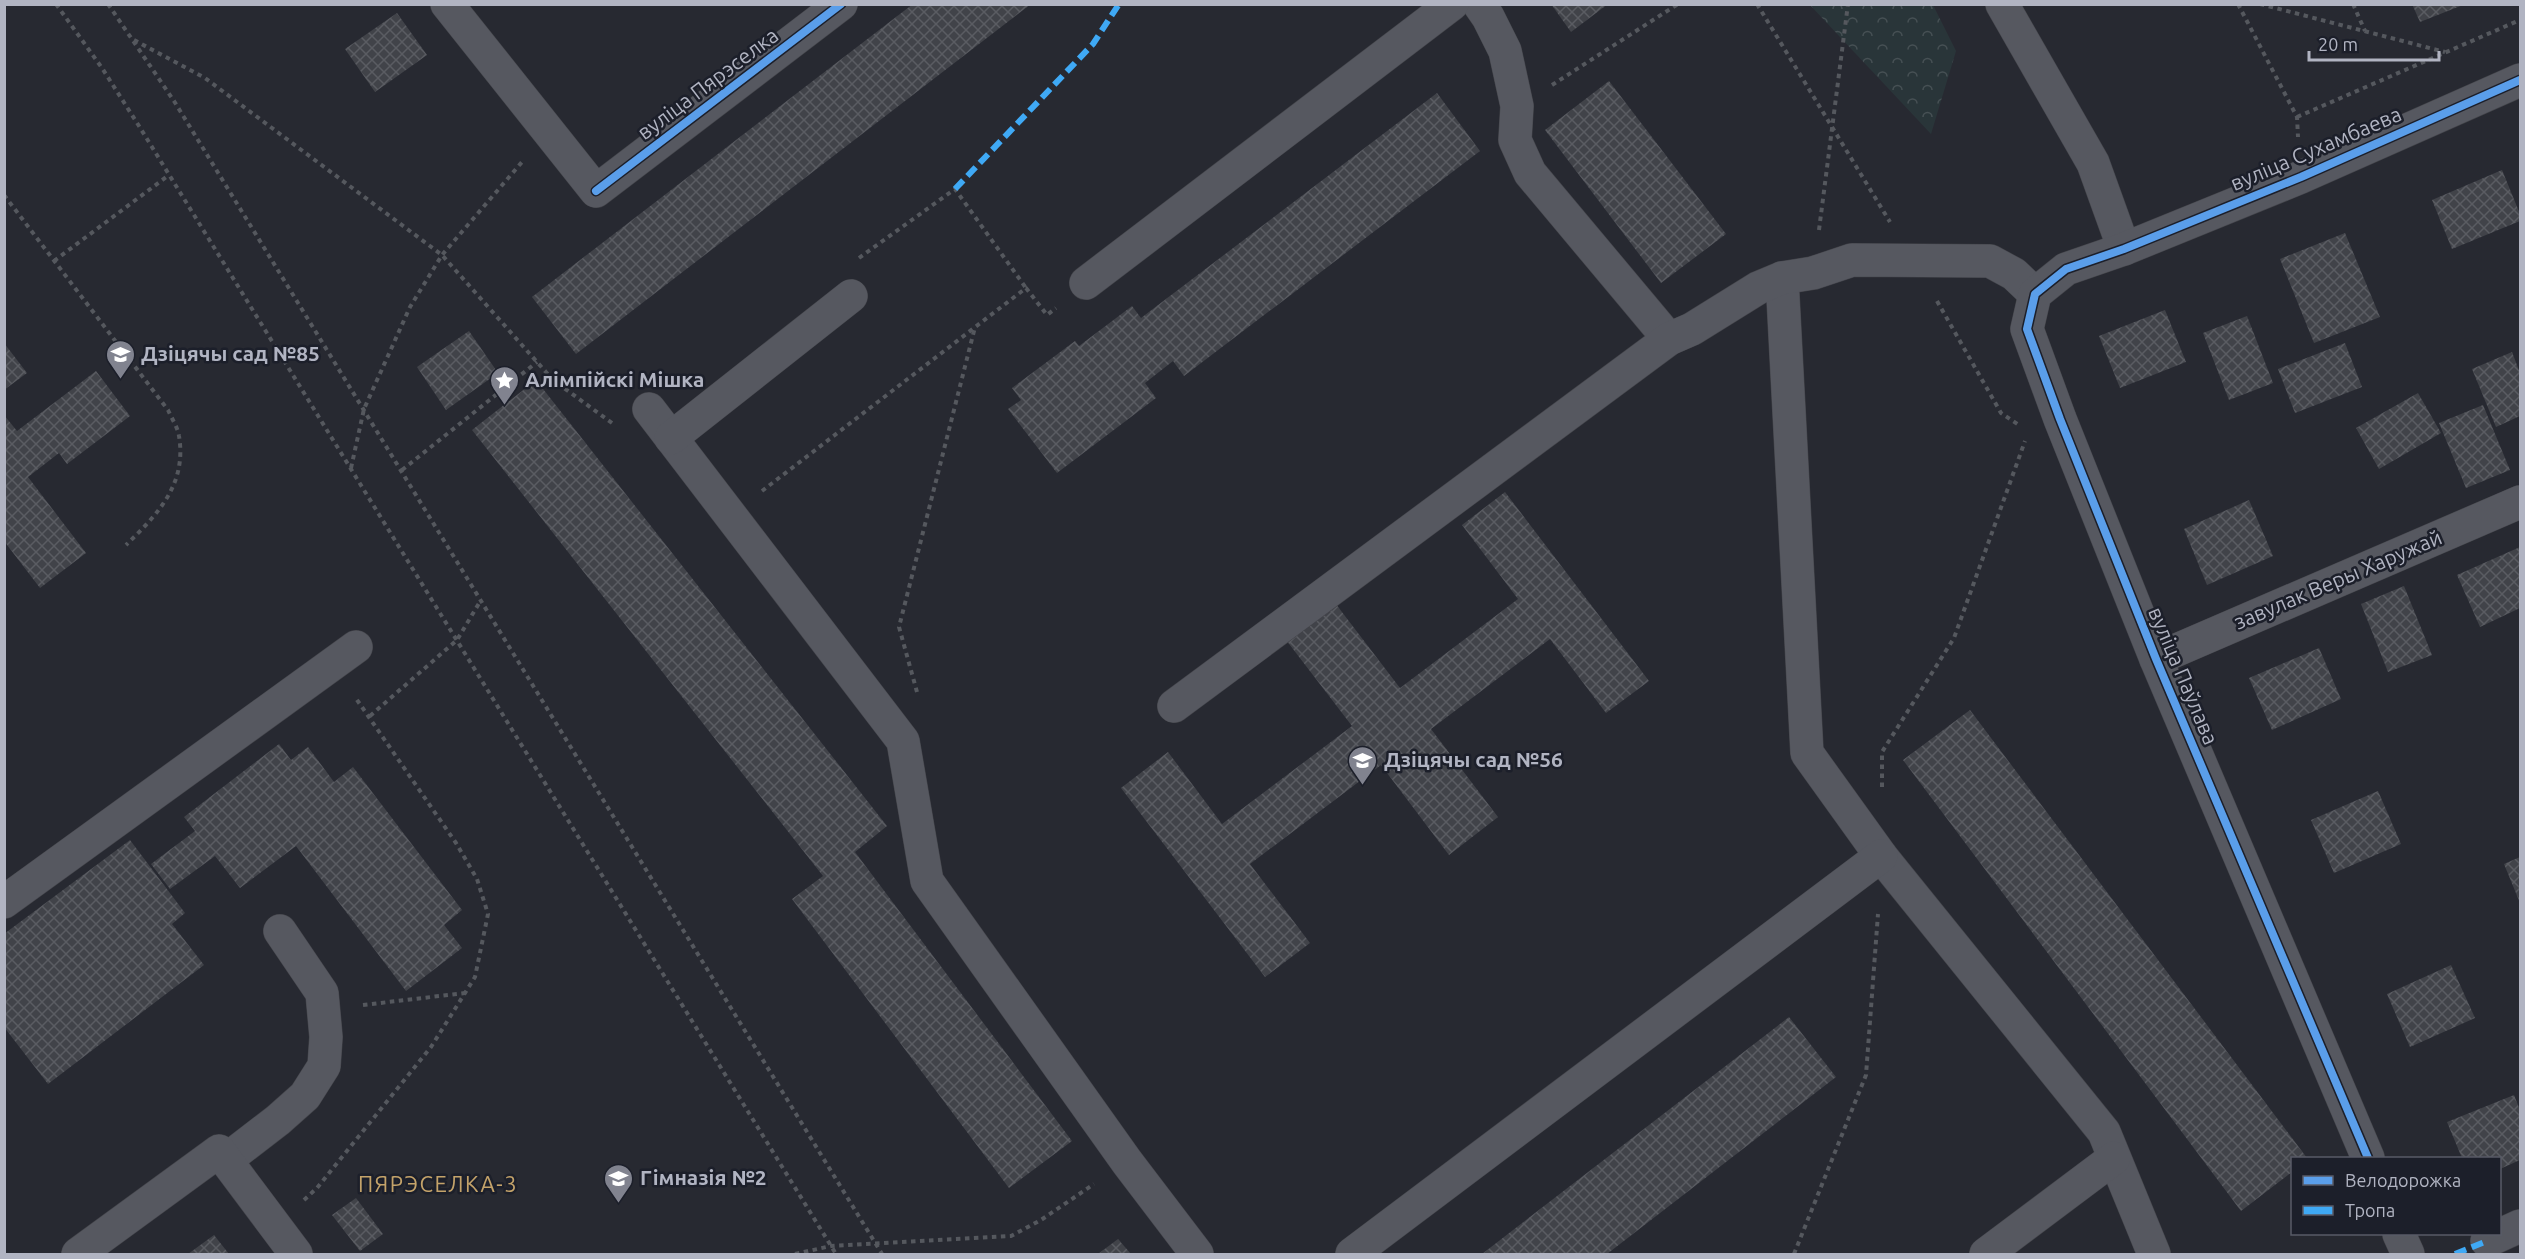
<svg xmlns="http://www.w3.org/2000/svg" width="2525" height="1259" viewBox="0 0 2525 1259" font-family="Ubuntu,sans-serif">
<defs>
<pattern id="forest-crowns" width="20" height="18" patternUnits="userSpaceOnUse" patternTransform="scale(1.5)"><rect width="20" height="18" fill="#293539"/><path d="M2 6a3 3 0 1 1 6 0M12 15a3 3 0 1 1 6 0" fill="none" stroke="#465054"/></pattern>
<pattern id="building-cross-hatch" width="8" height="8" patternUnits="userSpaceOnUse" patternTransform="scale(1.5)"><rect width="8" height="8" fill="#414349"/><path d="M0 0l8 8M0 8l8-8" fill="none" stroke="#5a5c62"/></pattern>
</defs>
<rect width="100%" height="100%" fill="#272931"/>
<path fill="url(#forest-crowns)" d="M1810,5H1933L1956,51L1931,134Z"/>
<g fill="url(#building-cross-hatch)">
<path d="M913,4H1031L576,354L532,297Z"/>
<path d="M1551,4H1608L1571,32Z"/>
<path d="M2412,4H2463V5L2420,22Z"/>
<path d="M397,13L427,55L375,92L345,49Z"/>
<path d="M1609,81L1726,234L1661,283L1545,130Z"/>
<path d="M1437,93L1480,151L1184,376L1173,361L1145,383L1156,398L1057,473L1008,409L1021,400L1012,388L1075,341L1079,346L1132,306L1141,318Z"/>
<path d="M2502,170L2520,214V221L2452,249L2432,200Z"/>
<path d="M2345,233L2380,317L2314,343L2280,259Z"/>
<path d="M2165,310L2186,362L2120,388L2099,336Z"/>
<path d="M2247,316L2273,383L2229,400L2203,333Z"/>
<path d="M469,331L498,373L446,410L417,367Z"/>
<path d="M4,343L27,373L4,390Z"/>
<path d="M2345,343L2362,387L2295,413L2278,369Z"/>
<path d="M2512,352L2520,373V416L2496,427L2472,369Z"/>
<path d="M96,371L130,416L67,464L59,453L28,477L86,553L40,588L4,541V415L17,431Z"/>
<path d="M536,380L887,826L855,852L1072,1141L1009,1188L792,899L823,876L472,430Z"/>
<path d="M2418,393L2441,433L2379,469L2356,428Z"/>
<path d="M2483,405L2510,470L2466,488L2439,423Z"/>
<path d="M1505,492L1649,681L1606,713L1550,639L1431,729L1498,817L1449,855L1381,765L1250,864L1310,943L1265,977L1121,788L1168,752L1222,824L1352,726L1283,636L1332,599L1400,688L1518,599L1462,525Z"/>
<path d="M2249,500L2273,556L2207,585L2184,529Z"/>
<path d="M2520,547V608L2480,627L2457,575Z"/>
<path d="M2404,586L2432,655L2388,672L2361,604Z"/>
<path d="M2319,648L2341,699L2272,730L2249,678Z"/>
<path d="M1970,710L2307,1158H2292V1172L2241,1211L1903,760Z"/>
<path d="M279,744L291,760L308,747L334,782L353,767L462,910L444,925L462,948L406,991L296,846L240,888L215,856L170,889L151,864L195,831L184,817Z"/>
<path d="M2378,791L2401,844L2334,873L2311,820Z"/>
<path d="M130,840L185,913L172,924L204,965L48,1084L4,1027V934Z"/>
<path d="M2520,857V903L2504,864Z"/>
<path d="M2451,965L2475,1018L2410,1047L2387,994Z"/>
<path d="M1789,1017L1836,1077L1607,1254H1482Z"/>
<path d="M2514,1095L2520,1110V1160L2500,1169V1158H2462L2447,1122Z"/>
<path d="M356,1198L383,1234L360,1251L332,1215Z"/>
<path d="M214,1235L229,1254H188Z"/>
<path d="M1118,1239L1131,1254H1098Z"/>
</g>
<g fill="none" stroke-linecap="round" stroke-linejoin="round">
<defs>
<g id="minor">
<path d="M447,4L596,191L841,4"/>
<path d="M1479,4L1488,17L1505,51L1517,106L1515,140L1530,173L1669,339"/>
<path d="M2002,4L2093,163L2124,249"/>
<path d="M1782,278L1807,753L1881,856L2104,1132L2154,1254"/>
<path d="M1086,283L1452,4"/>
<path d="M649,409L903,741L927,881L1127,1162L1197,1254"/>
<path d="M671,438L851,296"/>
<path d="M2156,659L2520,502"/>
<path d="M1174,706L1669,339L1692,329L1758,288L1782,278L1813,273L1852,260L1990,261L2014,274L2035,294"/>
<path d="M4,902L356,647"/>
<path d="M2368,1158L2156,659L2060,419L2027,329L2035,294L2066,269L2124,249L2301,177L2520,80"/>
<path d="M226,1160L278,1120L305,1096L324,1066L326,1037L322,993L280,931"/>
<path d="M2399,1234L2408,1254"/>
<path d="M2487,1241L2520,1226"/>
<path d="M78,1254L219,1151L296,1254"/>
<path d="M1352,1254L1881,856"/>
<path d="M1986,1254L2114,1158"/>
</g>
</defs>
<use href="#minor" stroke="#43444a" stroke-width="34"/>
<g stroke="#55585e" stroke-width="4" stroke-dasharray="4.5 4.5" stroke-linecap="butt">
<path d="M56,4L102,68L139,126L836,1254"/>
<path d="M108,4L174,101L882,1254"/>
<path d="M1757,4L1890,222"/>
<path d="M2238,4L2297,117L2298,137"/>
<path d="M2260,4L2445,52"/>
<path d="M2353,4L2365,31"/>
<path d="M134,40L205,78L442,255L553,380L612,423"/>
<path d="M1552,85L1678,4"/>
<path d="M2297,117L2520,20"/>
<path d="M4,195L168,410C172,419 178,428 179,436C187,484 158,514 126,545"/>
<path d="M1819,230L1848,4"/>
<path d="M859,258L955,189L1026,288"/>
<path d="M54,261L169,175"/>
<path d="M1937,301L2001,413L2019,425"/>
<path d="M351,468L364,409L410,307L442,255L522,162"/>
<path d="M402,470L537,362"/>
<path d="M762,491L1026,288L1047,315L1056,308"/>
<path d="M917,692L899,627L975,327"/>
<path d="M370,716L457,640L481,600"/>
<path d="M1882,787V752L1954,638L2025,441"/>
<path d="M363,1005L465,993"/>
<path d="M304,1200L317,1188L431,1047L465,993L475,977L488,914L477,879L456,843L355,697"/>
<path d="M795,1254L831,1246L1011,1236L1041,1220L1094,1184"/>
<path d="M1794,1254L1866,1075L1878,914"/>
</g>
<use href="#minor" stroke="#565860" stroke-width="33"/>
<g stroke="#3fa9f5" stroke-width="6" stroke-dasharray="12 6" stroke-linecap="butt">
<path d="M955,189L1093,44L1119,4"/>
<path d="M2455,1254L2487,1241"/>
</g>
<defs>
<g id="cycleway">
<path d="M596,191L841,4"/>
<path d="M2368,1158L2156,659L2060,419L2027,329L2035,294L2066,269L2124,249L2301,177L2520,80"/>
</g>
</defs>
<use href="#cycleway" stroke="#1c1f2a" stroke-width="11"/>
<use href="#cycleway" stroke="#5a9eea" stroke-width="8"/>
</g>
<defs>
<symbol id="school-pin" viewBox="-11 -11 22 30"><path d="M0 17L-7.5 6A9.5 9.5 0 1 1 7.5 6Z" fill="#81838f" stroke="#1c1f2a"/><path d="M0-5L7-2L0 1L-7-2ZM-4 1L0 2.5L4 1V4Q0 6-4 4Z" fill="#fff"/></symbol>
<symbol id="sight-pin" viewBox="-11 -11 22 30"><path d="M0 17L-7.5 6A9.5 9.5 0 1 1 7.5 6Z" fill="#81838f" stroke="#1c1f2a"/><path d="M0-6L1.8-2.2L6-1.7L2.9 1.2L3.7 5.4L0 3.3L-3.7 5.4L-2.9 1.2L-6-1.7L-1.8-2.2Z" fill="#fff"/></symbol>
</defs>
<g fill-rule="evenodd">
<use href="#school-pin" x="104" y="338" width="33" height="45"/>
<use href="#sight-pin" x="488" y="364" width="33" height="45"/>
<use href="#school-pin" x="1346" y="744" width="33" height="45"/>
<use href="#school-pin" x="602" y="1162" width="33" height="45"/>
</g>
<g text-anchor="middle" stroke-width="5" stroke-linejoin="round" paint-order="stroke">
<g font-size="21" fill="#b1b4c2" stroke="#1c1f2a">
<text transform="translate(708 84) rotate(-37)" y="7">вуліца Пярэселка</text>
<text transform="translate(2316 149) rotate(-23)" y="7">вуліца Сухамбаева</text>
<text transform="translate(2338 580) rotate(-23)" y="7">завулак Веры Харужай</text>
<text transform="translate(2183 676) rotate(67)" y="7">вуліца Паўлава</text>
</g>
<g font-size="21" font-weight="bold" fill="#b1b4c2" stroke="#1c1f2a" text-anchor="start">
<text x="141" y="361">Дзіцячы сад №85</text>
<text x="525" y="387">Алімпійскі Мішка</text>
<text x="1384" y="767">Дзіцячы сад №56</text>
<text x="640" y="1185">Гімназія №2</text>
</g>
<g font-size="22" letter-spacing="1.5" fill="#c4a36a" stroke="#1c1f2a">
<text x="438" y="1192">ПЯРЭСЕЛКА-3</text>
</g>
</g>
<rect width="2525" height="1259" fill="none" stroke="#b1b4c2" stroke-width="12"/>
<rect x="2291" y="1157" width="210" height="78" fill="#1c1f2a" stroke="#585b67" stroke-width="1.5"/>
<rect x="2303" y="1176" width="30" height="9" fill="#5a9eea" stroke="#585b67" stroke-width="1.5"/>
<text x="2345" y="1187" font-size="18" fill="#b1b4c2">Велодорожка</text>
<rect x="2303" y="1206" width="30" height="9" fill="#3fa9f5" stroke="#585b67" stroke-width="1.5"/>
<text x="2345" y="1217" font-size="18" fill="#b1b4c2">Тропа</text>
<path d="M2309 51v9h130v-9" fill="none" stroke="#b1b4c2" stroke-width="3"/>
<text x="2318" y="51" font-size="18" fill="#b1b4c2" stroke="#1c1f2a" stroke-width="4.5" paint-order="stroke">20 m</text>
</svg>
